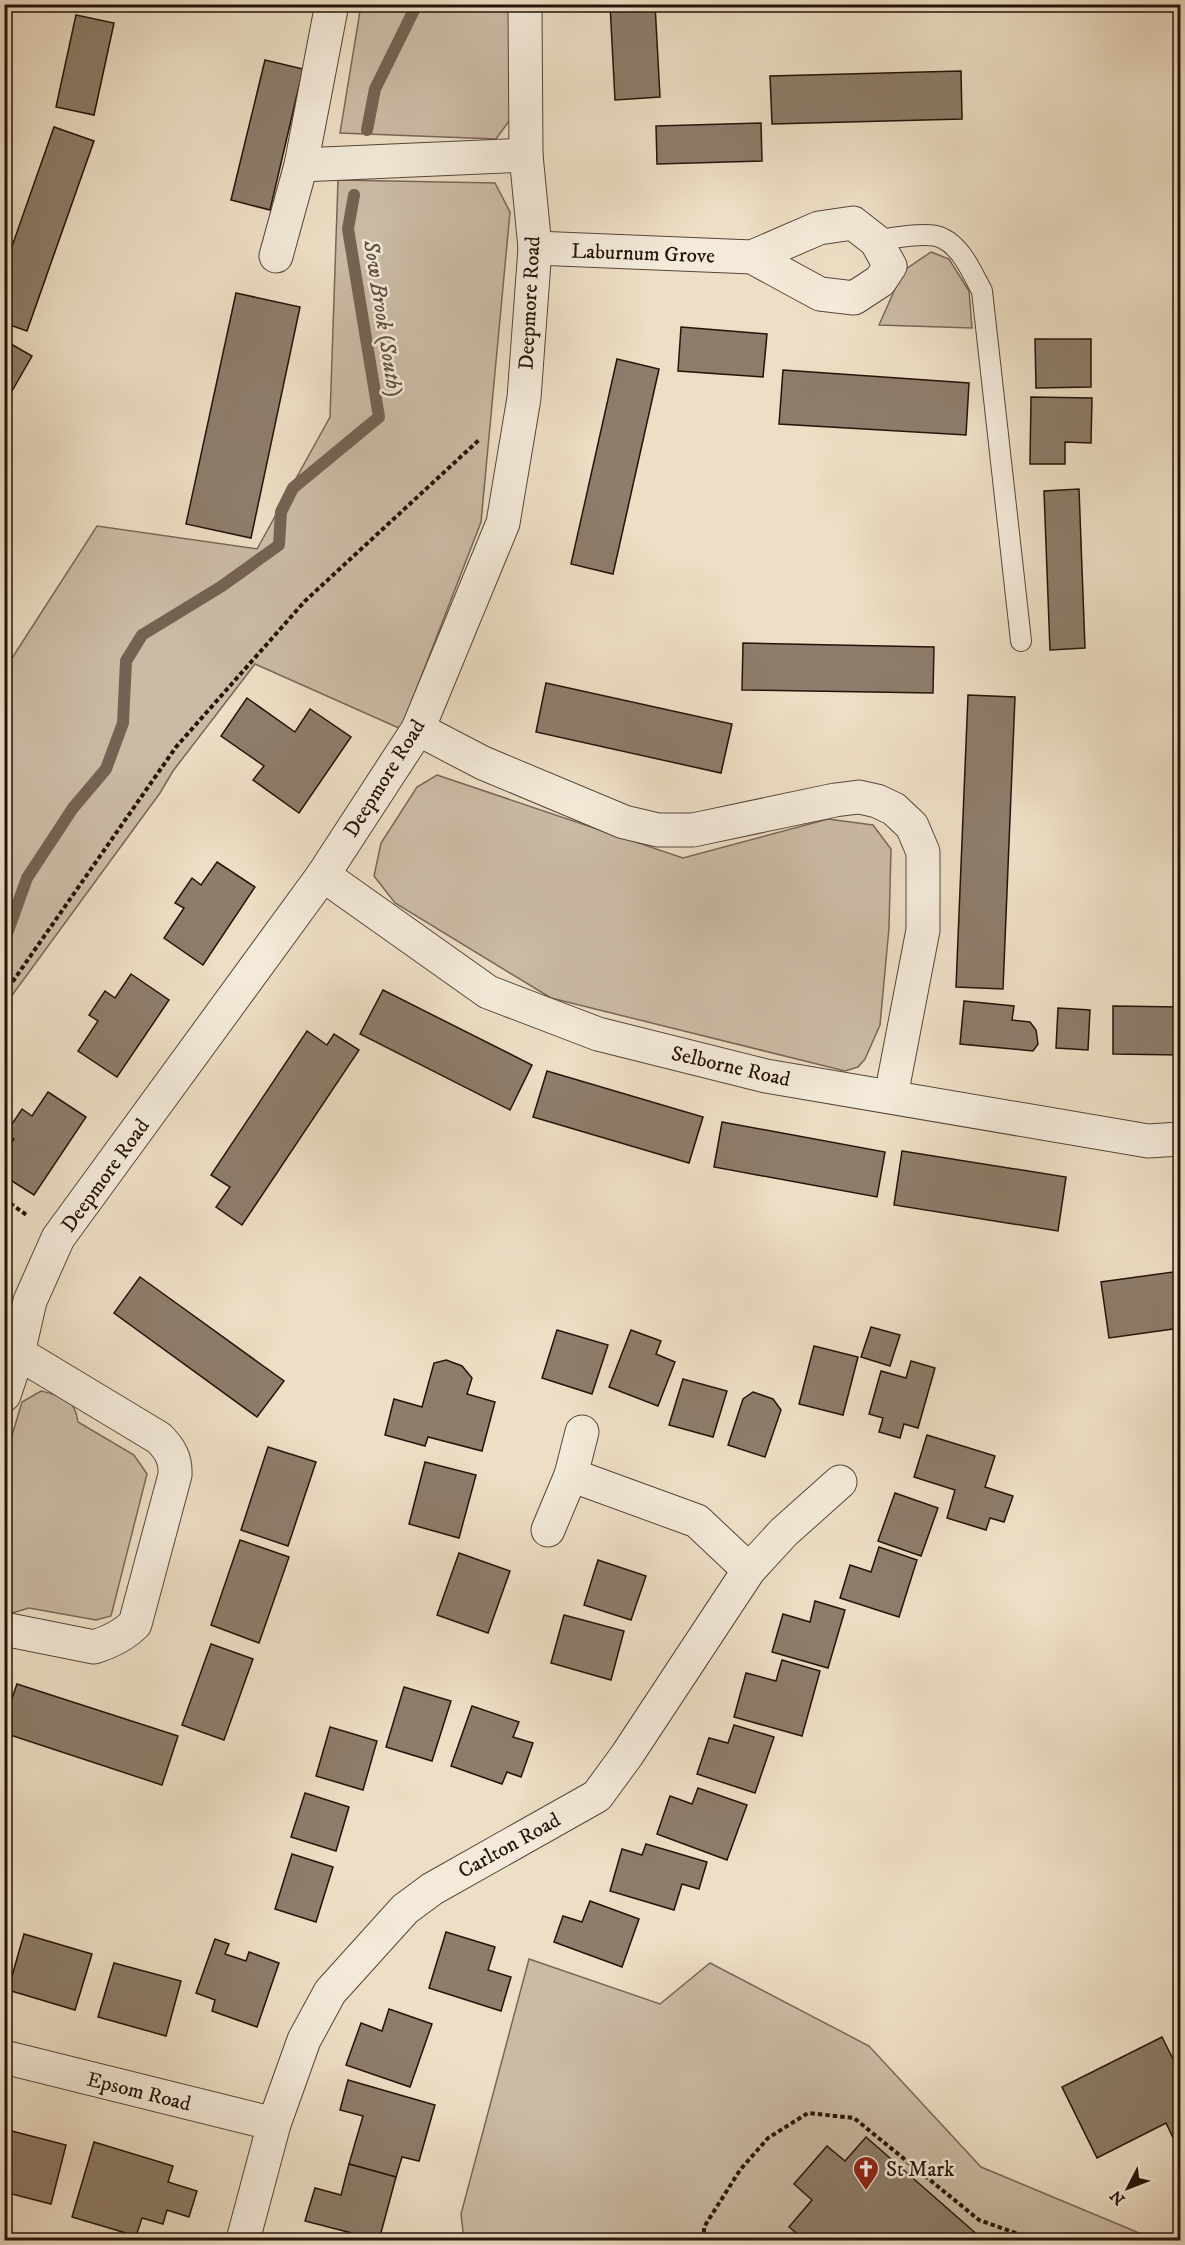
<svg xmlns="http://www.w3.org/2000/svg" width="1185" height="2245" viewBox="0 0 1185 2245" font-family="'IM FELL DW Pica',serif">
<rect width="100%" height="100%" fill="#eddec5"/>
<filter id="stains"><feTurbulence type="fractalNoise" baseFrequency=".00333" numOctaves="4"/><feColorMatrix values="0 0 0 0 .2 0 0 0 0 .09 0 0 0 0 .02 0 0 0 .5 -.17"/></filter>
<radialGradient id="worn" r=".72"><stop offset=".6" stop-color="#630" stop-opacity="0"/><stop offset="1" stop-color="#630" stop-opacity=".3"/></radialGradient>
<g fill="#cbbba5" stroke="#786757" stroke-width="1.5">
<path d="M361,5H509L512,117L496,139L340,133Z"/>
<path d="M338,180L495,183L510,212L481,522L401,729L255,664L173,771L160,793L5,1005V669L97,526L257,549L330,417Z"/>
<path d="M931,252L949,259L969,291L972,328L879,325L903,271Z"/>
<path d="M437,775L683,858L828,819L873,825L891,849L889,928L880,1025L865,1059L858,1067L845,1071L551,998L395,903L374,876L381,843L417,787Z"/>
<path d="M41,1391C62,1396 75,1398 78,1422L134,1455L147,1474L111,1616L96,1620L29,1608L9,1614L5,1611L4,1462L22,1402Z"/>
<path d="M529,1959L660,2004L710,1963L869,2046L981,2167L1156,2240H464L461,2214Z"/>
</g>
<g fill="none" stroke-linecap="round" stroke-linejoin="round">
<g stroke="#746353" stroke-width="12">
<path d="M367,130L375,89L417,4"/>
<path d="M4,942L27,878L73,808L106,769L123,723L126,661L142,635L222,586L279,545L281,512L293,488L379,417L348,229L354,195"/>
</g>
</g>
<g fill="#8d7d6b" stroke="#241309" stroke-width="1.5">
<path d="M610,4H655L660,97L615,100Z"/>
<path d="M76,15L114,23L94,115L56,107Z"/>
<path d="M265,60L303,69L270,210L231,200Z"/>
<path d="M961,71L962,119L772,124L770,76Z"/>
<path d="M761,123L762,161L657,164L656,126Z"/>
<path d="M54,127L94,141L27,331L4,323V269Z"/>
<path d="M236,293L300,307L251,538L186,524Z"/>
<path d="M681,327L767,334L763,377L678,371Z"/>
<path d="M1035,339H1091V387L1036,388Z"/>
<path d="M4,340L32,356L4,405Z"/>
<path d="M617,359L659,369L613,574L571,564Z"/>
<path d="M783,370L969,383L966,435L779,424Z"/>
<path d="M1031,397L1092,398L1091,443L1065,442V464H1030Z"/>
<path d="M1079,489L1085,648L1050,650L1044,491Z"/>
<path d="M743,643L934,647L933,693L742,690Z"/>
<path d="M546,683L732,724L721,773L536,732Z"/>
<path d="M968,695L1015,697L1003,989L956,987Z"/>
<path d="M247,698L295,732L310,709L351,737L299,813L253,780L264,766L221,736Z"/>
<path d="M217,862L255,887L203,965L164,938L184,908L175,903L192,878L201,885Z"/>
<path d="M131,974L169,1000L117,1077L78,1051L98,1021L89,1015L105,991L115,998Z"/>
<path d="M383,990L532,1065L510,1110L360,1034Z"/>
<path d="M964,1001L1014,1006L1012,1020L1030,1022L1036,1030L1038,1044L1033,1051L960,1044Z"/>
<path d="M1113,1006L1180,1007V1055L1113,1054Z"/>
<path d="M1058,1008L1090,1010L1088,1050L1056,1048Z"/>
<path d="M307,1031L327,1045L334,1034L359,1050L242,1225L216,1207L230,1187L211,1175Z"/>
<path d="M547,1071L703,1117L689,1163L533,1117Z"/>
<path d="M48,1092L86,1117L34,1195L4,1176V1154L14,1139L6,1133L22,1109L32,1116Z"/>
<path d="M722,1122L885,1152L877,1197L714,1167Z"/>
<path d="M902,1151L1066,1177L1058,1231L894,1205Z"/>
<path d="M1180,1271V1328L1109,1338L1101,1282Z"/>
<path d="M140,1277L284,1381L257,1417L114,1313Z"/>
<path d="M871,1327L900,1335L890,1366L861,1357Z"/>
<path d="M557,1330L608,1345L592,1394L542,1378Z"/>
<path d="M631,1330L661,1341L656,1354L675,1362L658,1406L609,1387Z"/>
<path d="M814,1346L858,1357L843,1415L799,1404Z"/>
<path d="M446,1360L462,1366L472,1378L467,1394L495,1402L482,1451L428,1437L425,1446L385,1435L394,1399L422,1407L434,1363Z"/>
<path d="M911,1361L935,1368L918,1428L904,1424L900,1438L879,1432L883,1418L869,1414L881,1371L906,1378Z"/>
<path d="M683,1379L727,1391L713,1437L669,1425Z"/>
<path d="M753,1392L773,1399L781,1410L765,1457L728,1445L743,1399Z"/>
<path d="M927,1435L995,1456L985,1487L1013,1496L1004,1522L990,1518L986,1530L947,1518L955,1490L914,1477Z"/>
<path d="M268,1447L316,1462L288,1546L241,1530Z"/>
<path d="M425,1462L476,1475L459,1538L409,1524Z"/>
<path d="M895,1493L938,1508L921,1556L878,1541Z"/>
<path d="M240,1540L289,1557L259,1643L211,1625Z"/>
<path d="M879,1547L917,1560L899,1617L840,1598L850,1565L871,1572Z"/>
<path d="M459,1553L510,1571L488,1633L437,1615Z"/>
<path d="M598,1560L646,1576L631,1620L584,1605Z"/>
<path d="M815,1601L845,1610L828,1668L772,1652L783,1614L810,1622Z"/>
<path d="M564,1615L624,1631L611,1680L551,1663Z"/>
<path d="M211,1644L253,1659L224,1740L182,1725Z"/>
<path d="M782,1660L820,1671L802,1736L734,1717L746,1673L776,1681Z"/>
<path d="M17,1684L178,1736L162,1785L4,1733V1721Z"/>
<path d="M404,1687L451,1701L432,1761L386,1747Z"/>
<path d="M472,1706L519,1722L513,1737L533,1743L521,1777L507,1772L502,1784L451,1766Z"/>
<path d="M734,1725L774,1737L755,1793L697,1774L709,1738L728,1743Z"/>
<path d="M330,1727L377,1741L363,1790L316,1776Z"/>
<path d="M698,1788L747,1805L727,1860L657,1834L670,1796L692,1804Z"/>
<path d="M305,1793L349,1807L336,1851L291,1837Z"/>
<path d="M646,1844L707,1862L699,1889L682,1884L674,1910L610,1891L622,1849L642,1855Z"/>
<path d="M292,1854L333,1867L316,1922L275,1909Z"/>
<path d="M590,1901L639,1919L622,1967L554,1942L563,1916L582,1922Z"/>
<path d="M446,1932L495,1947L488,1970L511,1977L501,2011L429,1988Z"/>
<path d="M24,1934L92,1954L75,2010L8,1990Z"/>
<path d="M215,1939L229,1944L225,1954L246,1961L249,1952L279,1963L257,2027L212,2011L215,2000L196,1993Z"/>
<path d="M114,1963L181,1981L166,2036L98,2017Z"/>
<path d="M389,2009L432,2024L410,2087L346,2065L361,2023L382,2031Z"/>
<path d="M1162,2037L1177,2067L1180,2066V2142L1176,2144L1166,2123L1097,2158L1062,2087Z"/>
<path d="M348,2080L435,2105L419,2161L402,2157L396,2177L349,2164L363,2116L340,2110Z"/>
<path d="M4,2129L66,2145L51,2204L4,2192Z"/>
<path d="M866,2137L980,2237L977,2240H805L789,2227L812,2200L794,2184L827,2146L845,2161Z"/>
<path d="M94,2142L173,2166L168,2182L197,2191L189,2217L167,2210L163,2224L142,2218L136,2236L72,2217Z"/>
<path d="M349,2164L396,2177L379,2240L305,2221L315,2188L341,2195Z"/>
</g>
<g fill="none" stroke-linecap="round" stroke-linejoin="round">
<defs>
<path id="lane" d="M876,241C890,238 930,231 942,238C962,247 972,273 982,291L1021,641"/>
<g id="street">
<path d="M301,165L526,155"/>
<path d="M535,248L752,257L820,294L854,298L880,281L890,266L876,241L853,223L819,228L752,257"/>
<path d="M276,256L301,165L331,9"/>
<path d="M418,729L483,763L624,822L658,830H693L835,800L859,797L877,801L894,809L912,826L923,852V930L891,1096"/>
<path d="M323,875L488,992L598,1034L766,1076L1148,1141L1180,1139"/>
<path d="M4,1395L18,1353L30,1301L58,1238L323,875L418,729L503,523L524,398L535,248L526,155L525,4"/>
<path d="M571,1475L697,1521L749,1570"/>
<path d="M548,1530L571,1475L582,1432"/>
<path d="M4,1629L94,1647C110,1642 123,1636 135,1624L175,1475C176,1459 170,1449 159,1438L18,1353"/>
<path d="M4,2057L274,2124"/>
<path d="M243,2240L274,2124L304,2040L330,1992L405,1909L432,1889L597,1796L627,1755L749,1570L784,1532L840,1482"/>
</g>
</defs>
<use href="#lane" stroke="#564638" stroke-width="22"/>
<use href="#street" stroke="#564638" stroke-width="35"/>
<g stroke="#241309" stroke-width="4" stroke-dasharray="4.5 3" stroke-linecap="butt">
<path d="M4,994L176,747L305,601L480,439"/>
<path d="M4,1199L28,1216"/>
<path d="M704,2240V2227L740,2170L768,2138L808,2113L854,2118L979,2220L1035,2240"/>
</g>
<use href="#lane" stroke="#f3ead9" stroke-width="20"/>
<use href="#street" stroke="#f3ead9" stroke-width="33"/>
</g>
<defs>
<symbol id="church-pin" viewBox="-11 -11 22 30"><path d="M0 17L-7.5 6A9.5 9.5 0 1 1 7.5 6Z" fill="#8f2418" stroke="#f3ead9"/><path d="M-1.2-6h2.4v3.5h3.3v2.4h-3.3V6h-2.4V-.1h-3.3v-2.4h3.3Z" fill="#fff"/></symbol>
</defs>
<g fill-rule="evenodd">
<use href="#church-pin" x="851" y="2154" width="30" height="40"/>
</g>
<g text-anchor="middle" stroke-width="5" stroke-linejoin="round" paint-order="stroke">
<g font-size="21" fill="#241309" stroke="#f3ead9">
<text transform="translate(643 253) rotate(2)" y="7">Laburnum Grove</text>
<text transform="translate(529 303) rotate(-87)" y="7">Deepmore Road</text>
<text transform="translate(384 778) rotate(-58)" y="7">Deepmore Road</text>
<text transform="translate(731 1066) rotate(13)" y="7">Selborne Road</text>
<text transform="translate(105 1175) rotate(-54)" y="7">Deepmore Road</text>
<text transform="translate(509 1845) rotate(-29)" y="7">Carlton Road</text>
<text transform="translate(139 2091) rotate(14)" y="7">Epsom Road</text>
</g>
<g font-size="21" fill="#241309" stroke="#f3ead9" text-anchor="start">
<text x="886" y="2176">St Mark</text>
</g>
<g font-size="22" font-style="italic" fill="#604f41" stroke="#f3ead9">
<text transform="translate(384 318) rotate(81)" y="8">Sow Brook (South)</text>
</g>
</g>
<rect width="1185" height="2245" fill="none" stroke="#eddec5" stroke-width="24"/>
<rect x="6" y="6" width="1173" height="2233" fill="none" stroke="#241309" stroke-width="3"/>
<rect x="12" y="12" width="1161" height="2221" fill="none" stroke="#241309" stroke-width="1.5"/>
<g transform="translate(1128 2188) rotate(228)" stroke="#f3ead9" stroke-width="4.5" paint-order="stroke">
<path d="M0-4.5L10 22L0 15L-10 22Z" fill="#241309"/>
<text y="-9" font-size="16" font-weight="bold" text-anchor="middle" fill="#241309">N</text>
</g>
<rect width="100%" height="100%" filter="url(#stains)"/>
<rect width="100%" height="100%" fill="url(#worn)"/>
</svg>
